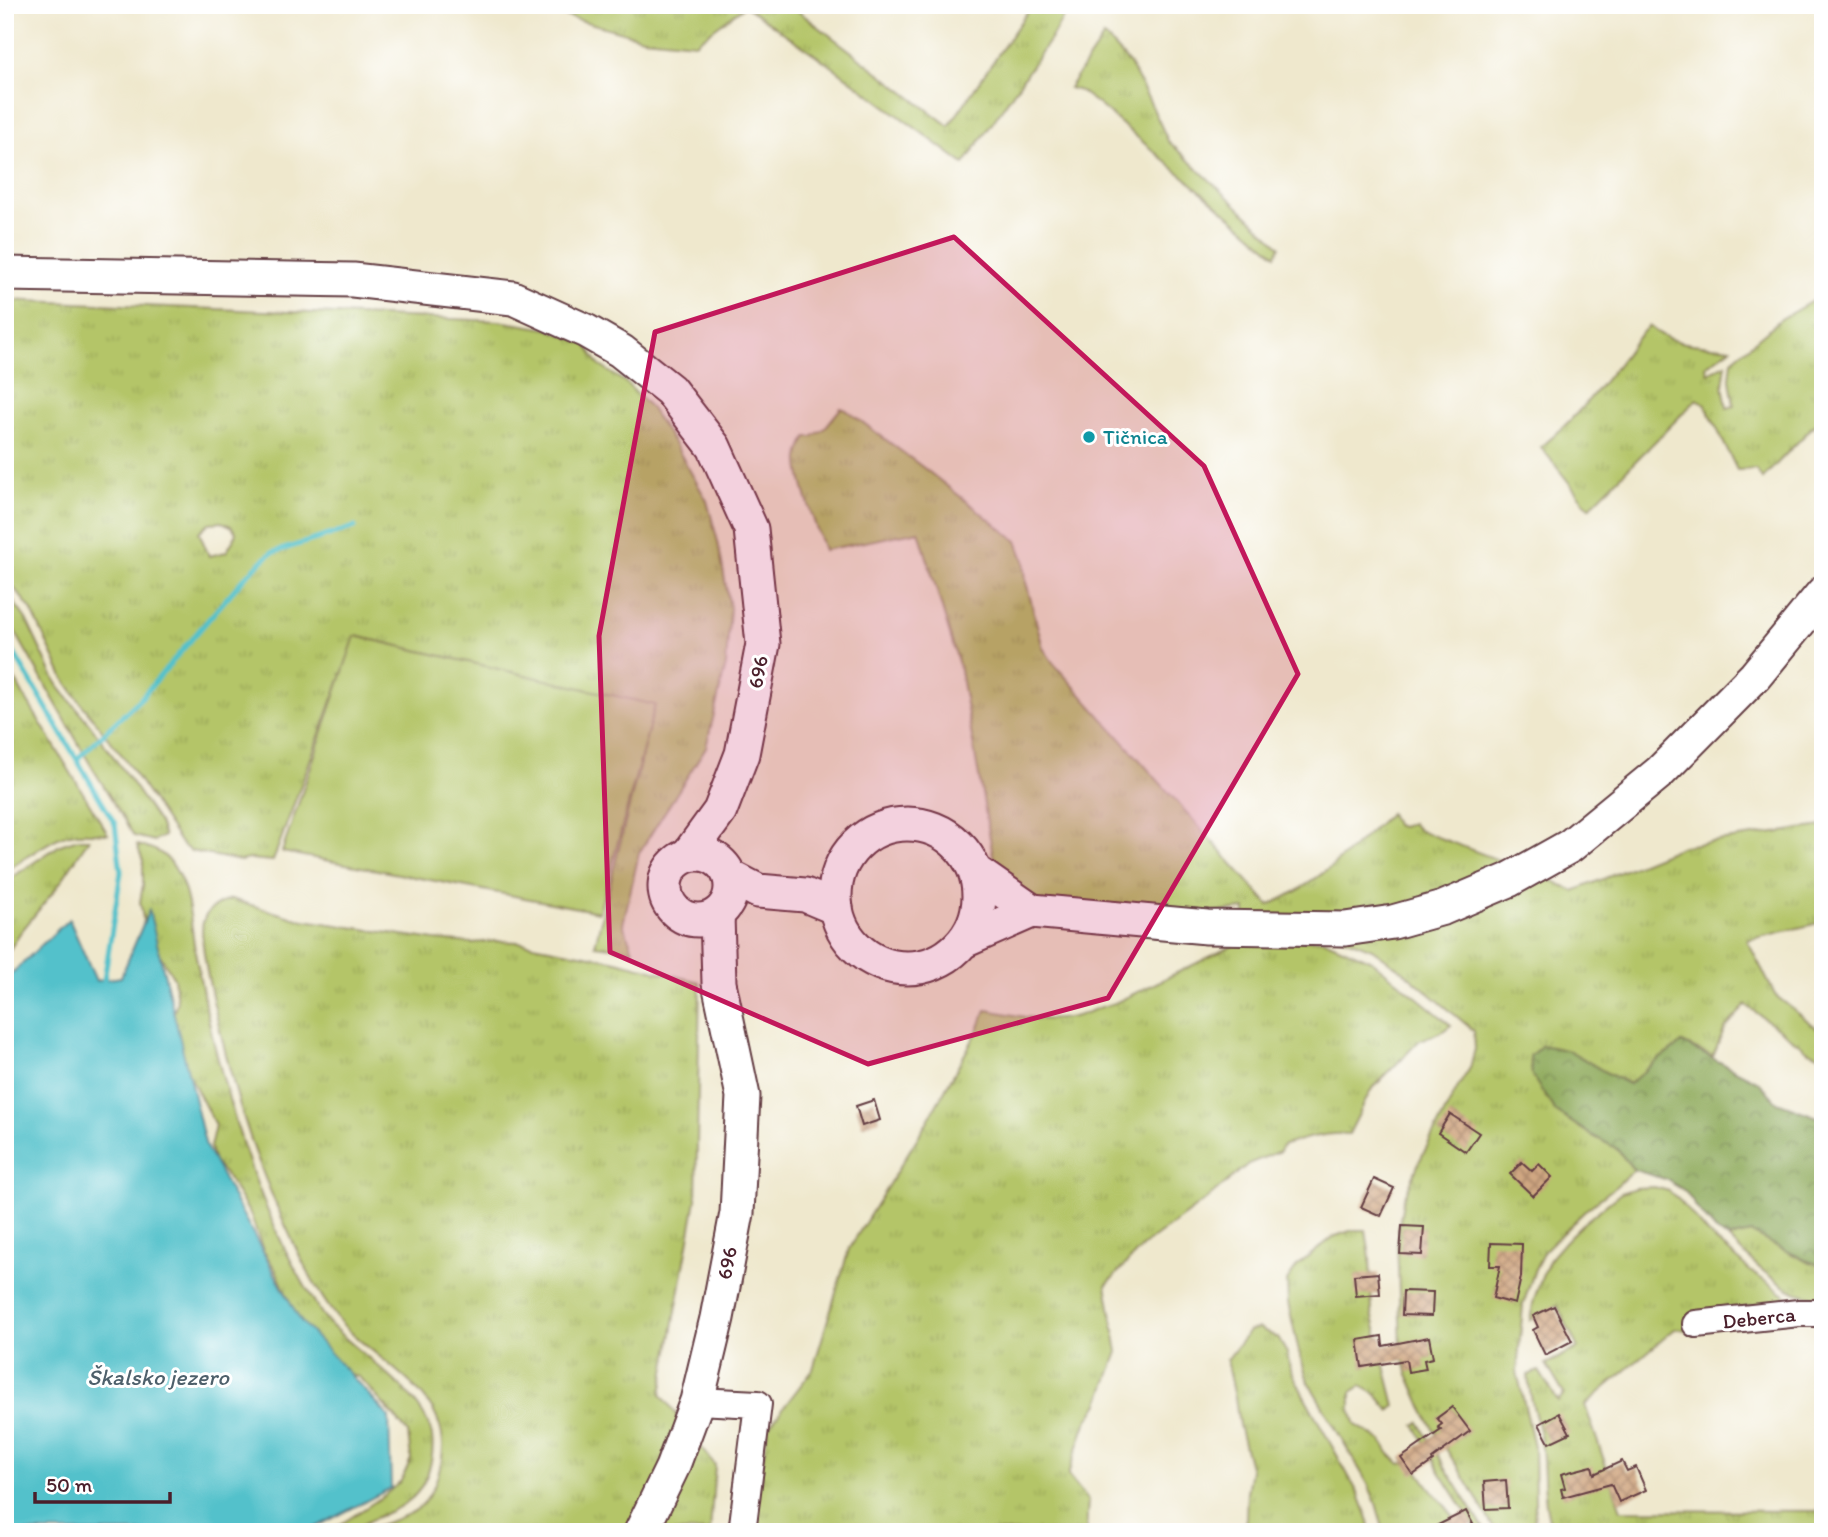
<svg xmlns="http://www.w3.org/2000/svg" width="1828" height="1537" viewBox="0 0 1828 1537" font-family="Itim,sans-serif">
<defs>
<pattern id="grass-tufts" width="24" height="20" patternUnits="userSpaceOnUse" patternTransform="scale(1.75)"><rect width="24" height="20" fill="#b4c568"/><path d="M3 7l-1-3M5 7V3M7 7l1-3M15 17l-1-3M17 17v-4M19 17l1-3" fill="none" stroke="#9ca95a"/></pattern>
<pattern id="forest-crowns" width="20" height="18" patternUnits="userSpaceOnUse" patternTransform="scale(1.75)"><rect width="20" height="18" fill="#8faa5c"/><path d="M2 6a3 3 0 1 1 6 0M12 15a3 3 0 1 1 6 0" fill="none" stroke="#778a4c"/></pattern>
<pattern id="building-cross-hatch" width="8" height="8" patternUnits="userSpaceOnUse" patternTransform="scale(1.75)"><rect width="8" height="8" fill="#d0a782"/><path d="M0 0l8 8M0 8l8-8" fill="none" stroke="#ab876b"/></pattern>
</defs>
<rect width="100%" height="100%" fill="#fff"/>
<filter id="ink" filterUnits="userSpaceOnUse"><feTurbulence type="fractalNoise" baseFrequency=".0143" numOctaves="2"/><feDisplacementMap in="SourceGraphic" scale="14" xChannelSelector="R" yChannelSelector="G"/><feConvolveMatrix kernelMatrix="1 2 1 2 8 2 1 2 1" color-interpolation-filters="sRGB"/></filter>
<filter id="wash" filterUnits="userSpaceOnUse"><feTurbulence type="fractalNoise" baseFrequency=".00686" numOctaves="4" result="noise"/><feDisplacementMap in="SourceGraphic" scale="28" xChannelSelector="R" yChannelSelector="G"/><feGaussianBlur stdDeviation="1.57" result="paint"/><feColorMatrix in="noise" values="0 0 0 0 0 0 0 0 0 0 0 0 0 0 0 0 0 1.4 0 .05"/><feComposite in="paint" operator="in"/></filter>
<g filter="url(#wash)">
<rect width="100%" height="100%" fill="#efe8cd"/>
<g fill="url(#grass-tufts)" stroke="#7f724a" stroke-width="2" fill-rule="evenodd">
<path d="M549,5H790L949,126L1032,5H1070L1053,35L964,164L837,70L745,6L695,43L643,38L554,13Z"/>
<path d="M1104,36L1130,64L1151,104L1168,141L1280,246L1276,255L1098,104L1080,91L1069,88Z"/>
<path d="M1823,295V416L1762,479L1756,469L1737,470L1705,404L1697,399L1589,508L1541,447C1571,423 1594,394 1618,364C1629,350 1636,337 1649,326C1672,347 1701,344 1731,348L1706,366L1708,373L1726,364L1723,385L1727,408L1734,406L1730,379L1732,360L1781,319Z"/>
<path d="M5,300L499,321L548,329L586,344L599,365L625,382L649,406L677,448L707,501L718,542L730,608L726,665L706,747L639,853L623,924L633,950L595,945L654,706L356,636L273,861L249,859L240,861L191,851L182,845L124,758L80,702L63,677L31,609L5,577ZM222,522L231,526L236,532L234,539L226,552L209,556L199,532L209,523Z"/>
<path d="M841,408L846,410L929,472L1017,541L1024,560L1026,582L1043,648L1054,664L1269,905C1317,885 1352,849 1390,813L1395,825L1401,827L1412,823L1418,830L1547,878L1574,891L1683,846L1823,826V922L1747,940L1775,995L1817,1028L1823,1030V1057L1807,1050L1746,1005L1725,1028L1713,1057L1682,1043L1655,1062L1630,1084L1607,1073L1555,1111L1591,1135L1616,1148L1634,1170L1615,1187L1587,1209L1544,1251L1535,1269L1523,1305L1517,1372L1534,1446L1535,1501L1534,1532H1497L1490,1522L1470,1487L1428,1420L1407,1372L1401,1347L1397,1239L1403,1201L1420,1160L1458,1087L1470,1068L1475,1049L1474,1031L1403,971L1372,949L1329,932L1244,933L1245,909L1104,926L1005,922L959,665L919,531L824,550C817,530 797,476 799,458C800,450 803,443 807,437H812L824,429Z"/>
<path d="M5,590L26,619L52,674L61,690L89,723L123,770L159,823L164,836L154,841L134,836L89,762L5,614Z"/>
<path d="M5,661L23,694L108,834C94,833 77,831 63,836C46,842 21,861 5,872Z"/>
<path d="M78,839H89L58,886L20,933L5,957V882L60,845Z"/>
<path d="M137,845C157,848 169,856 178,874C190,897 191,926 195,951C203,996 212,1041 225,1085C244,1154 268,1224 305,1286C313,1299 320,1314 331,1325C359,1354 427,1396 432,1437C435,1459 426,1490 406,1503C396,1510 383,1514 373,1519C365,1522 357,1529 350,1531C344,1533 335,1532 329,1532L385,1495L401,1481L411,1459L408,1433L394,1416L359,1377L332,1370L306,1340L277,1272L263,1250L251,1216L229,1179L214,1162L210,1147L215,1125L186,1069L173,1016L177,1001L174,978L145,930L140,902L143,885V861Z"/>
<path d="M231,899L298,919L435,940L472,943L496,941L518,942L612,960L700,982L696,1200L661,1394L715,1465L710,1532H365C380,1523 399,1520 414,1511C433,1500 443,1466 443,1445C442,1386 365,1356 334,1314C315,1289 301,1260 288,1231C252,1156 231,1081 213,1000C209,982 199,938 203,922C207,908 219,904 231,899Z"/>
<path d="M1322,939L1371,960L1451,1025L1440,1033L1420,1040L1371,1090L1349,1134C1326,1132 1304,1138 1282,1146L1280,1151L1248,1164L1207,1199L1143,1246L1106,1285L1118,1352L1099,1403L1086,1423L1068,1475L1088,1500L1086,1532H752L768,1428L813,1369L849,1249L926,1124L976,1034L986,1010C1014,1014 1045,1024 1073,1017C1088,1013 1101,1006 1115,1003L1236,944Z"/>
<path d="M1654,1187L1669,1191L1680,1201L1710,1236L1741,1262L1749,1270L1786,1296V1301C1749,1305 1724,1308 1695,1332L1676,1328L1585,1405L1621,1510L1823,1511V1532H1553C1541,1501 1546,1472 1541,1440C1537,1418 1529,1397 1528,1375L1539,1371L1558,1401L1564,1394L1546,1364L1578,1348L1557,1305L1530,1320L1534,1299L1542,1277L1551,1257L1565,1241L1581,1225L1621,1193L1635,1188Z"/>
<path d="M1353,1230H1366L1370,1258L1372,1313L1395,1406L1390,1411L1377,1395L1361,1386L1351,1392V1411L1356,1425L1382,1441L1389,1453L1400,1464L1411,1461C1418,1470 1424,1481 1431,1489C1443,1504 1454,1514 1462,1532H1384L1376,1503L1368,1484L1308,1381L1299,1352L1288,1303L1287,1281L1298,1265L1333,1237Z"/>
<path d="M1751,1233L1804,1260L1823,1266V1299C1814,1296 1803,1295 1795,1292C1773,1282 1744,1255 1728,1238Z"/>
<path d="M1259,1328L1278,1338L1287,1353L1290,1368L1302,1392L1359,1495L1369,1521L1371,1532H1243L1246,1518L1247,1492L1251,1470L1239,1425L1235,1397L1227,1360L1249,1331Z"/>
<path d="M1419,1422L1447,1470L1486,1532H1480L1476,1528L1440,1472L1415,1425Z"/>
</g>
<path fill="url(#forest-crowns)" stroke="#6c6444" stroke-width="2" d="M1682,1043L1759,1082L1777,1102L1823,1119V1266L1805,1260L1751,1233L1728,1238L1716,1231L1699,1211L1685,1191L1665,1179L1634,1170L1616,1148L1591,1135L1555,1111L1532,1076L1530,1056L1542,1045L1570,1051L1607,1073L1629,1084L1655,1062Z"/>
<path fill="#b4c568" stroke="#7f724a" stroke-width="2" d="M355,636L655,705L599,912L282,852Z"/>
<path fill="#53c1cb" stroke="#4e707b" stroke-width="2" d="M149,910L206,1147L300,1320L389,1417L391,1488L314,1528L311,1532H5V1019L10,975L69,919L96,981L121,977Z"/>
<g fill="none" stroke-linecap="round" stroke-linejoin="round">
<g stroke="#53c1cb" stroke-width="5">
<path d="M5,638L115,824L121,872L104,980"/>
<path d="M77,759L142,697L244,578L271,553L355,527"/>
</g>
</g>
<g id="blocks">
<g fill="url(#building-cross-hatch)">
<path d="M874,1100L880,1120L862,1126L856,1106Z"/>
<path d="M1450,1114L1479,1133L1466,1152L1438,1133Z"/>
<path d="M1522,1162L1532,1171L1539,1164L1552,1177L1533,1196L1510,1174Z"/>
<path d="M1374,1179L1394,1188L1381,1216L1361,1207Z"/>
<path d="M1402,1226L1424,1227L1422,1255L1400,1254Z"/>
<path d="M1491,1243L1522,1244L1521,1277L1515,1304L1493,1298L1500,1266H1490Z"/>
<path d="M1378,1273L1380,1294L1356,1296L1354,1275Z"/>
<path d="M1403,1291L1433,1292L1432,1316L1402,1315Z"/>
<path d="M1554,1306L1572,1341L1545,1355L1533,1330L1538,1327L1533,1316Z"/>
<path d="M1382,1336L1383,1346L1429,1337L1433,1358L1424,1360L1426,1369L1408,1372L1406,1360L1362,1367L1358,1340Z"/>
<path d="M1452,1407L1470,1431L1432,1459L1433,1461L1413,1475L1401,1458L1441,1430L1438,1427L1442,1424L1437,1418Z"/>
<path d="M1559,1413L1570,1433L1549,1443L1539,1424Z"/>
<path d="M1622,1461L1627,1471L1636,1467L1646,1490L1619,1502L1611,1484L1563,1497L1561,1489L1565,1488L1561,1474L1592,1466L1594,1474Z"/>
<path d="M1506,1480L1508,1508L1486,1509L1484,1482Z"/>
<path d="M1466,1511L1473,1524L1457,1532H1424Z"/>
</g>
</g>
</g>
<g filter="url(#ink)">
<use href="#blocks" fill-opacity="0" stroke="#633d43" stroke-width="2"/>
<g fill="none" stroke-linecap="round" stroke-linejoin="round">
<defs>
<g id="minor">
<path d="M1696,1324L1799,1313H1823"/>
<path d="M697,1401L758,1404L742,1532"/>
</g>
<g id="major">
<path d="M5,274L353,280L513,298L586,331L621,351L670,390L714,447L751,529L763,644L742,754L720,811L688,855"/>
<circle cx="907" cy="896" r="72"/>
<circle cx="698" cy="887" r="33"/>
<path d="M976,872L1032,911"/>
<path d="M731,877L758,891L805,895L836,908"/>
<path d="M964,941L1032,911L1207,927L1345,929L1393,922L1443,908L1509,880L1570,846L1660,772L1755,676L1823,593"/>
<path d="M641,1532L672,1468L697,1401L717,1318L737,1213L743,1096L719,983L717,915"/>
</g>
</defs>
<use href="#minor" stroke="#633d43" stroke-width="30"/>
<use href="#major" stroke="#633d43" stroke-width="37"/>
<use href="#minor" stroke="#fff" stroke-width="26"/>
<use href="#major" stroke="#fff" stroke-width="33"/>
</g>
</g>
<path fill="#c2185b" fill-opacity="0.2" stroke="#c2185b" stroke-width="5" stroke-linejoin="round" d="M954,237L1204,466L1298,674L1108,998L868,1064L610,952L599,636L655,332Z"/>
<circle fill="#0f9aa8" stroke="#fff" stroke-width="2.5" cx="1089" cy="437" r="7"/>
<g text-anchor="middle" stroke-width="6" stroke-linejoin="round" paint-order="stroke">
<g font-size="21" fill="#0d838f" stroke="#fff" text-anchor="start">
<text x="1103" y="444">Tičnica</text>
</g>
<g font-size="21" fill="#4a1f2b" stroke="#fff">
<text transform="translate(758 672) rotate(-79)" y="7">696</text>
<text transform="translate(727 1263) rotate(-79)" y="7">696</text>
<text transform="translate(1759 1318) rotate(-6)" y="7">Deberca</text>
</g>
<g font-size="23" font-style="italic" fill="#4e606b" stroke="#fff">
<text x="158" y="1385">Škalsko jezero</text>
</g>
</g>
<rect width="1828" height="1537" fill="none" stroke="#fff" stroke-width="28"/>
<path d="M35 1492v10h135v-10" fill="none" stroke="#4a1f2b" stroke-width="3.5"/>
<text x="46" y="1492" font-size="21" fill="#4a1f2b" stroke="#ffffff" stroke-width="5" paint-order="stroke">50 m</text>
</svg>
